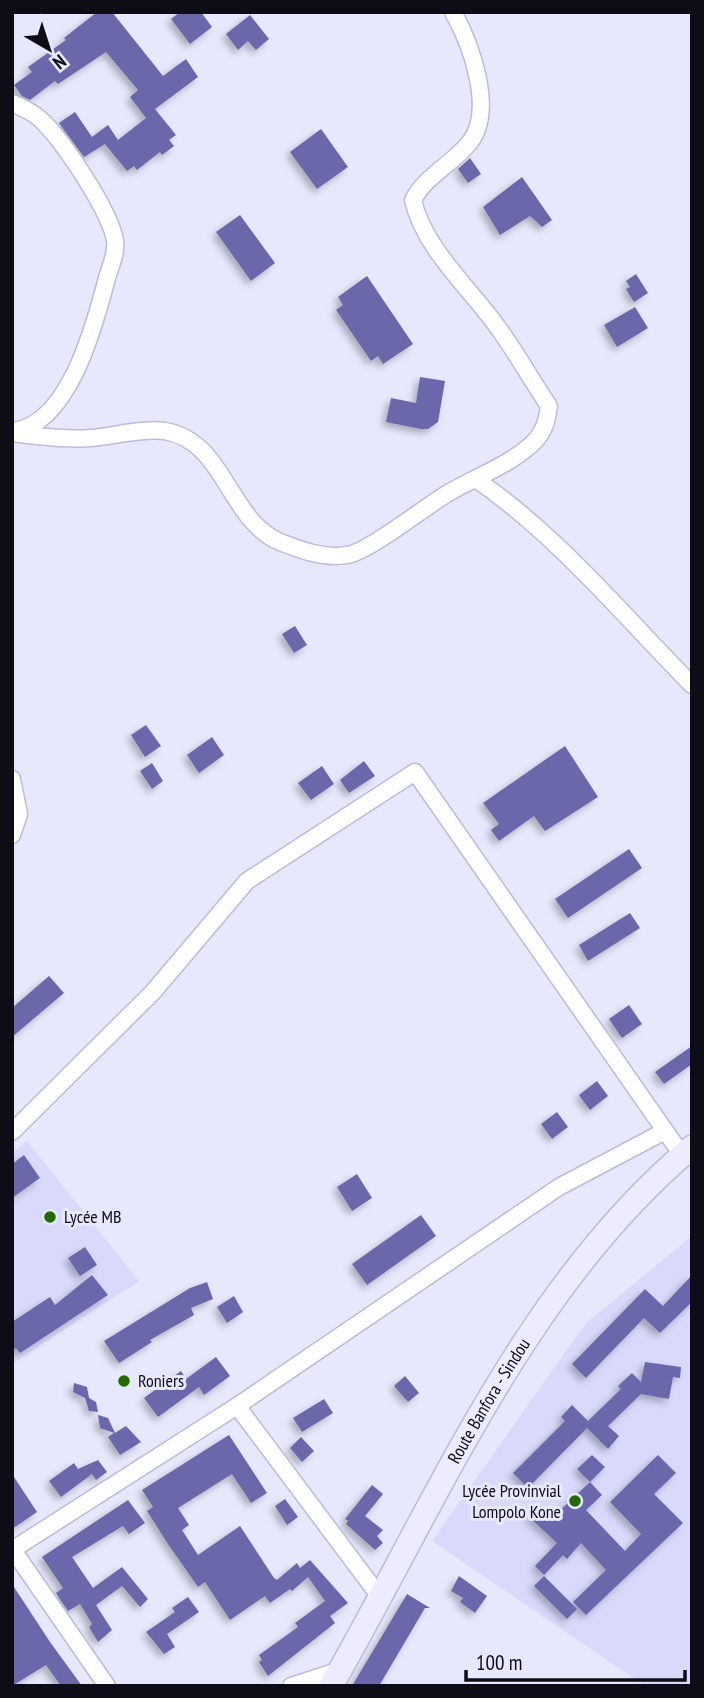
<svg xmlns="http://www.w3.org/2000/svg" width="704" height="1698" viewBox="0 0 704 1698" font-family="'PT Sans Narrow',sans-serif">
<defs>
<filter id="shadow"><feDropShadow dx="-4" dy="4" stdDeviation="3.5" flood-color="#0004"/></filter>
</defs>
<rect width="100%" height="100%" fill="#e7e8fc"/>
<g fill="#d9dafb">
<path d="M27,1141L139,1281L12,1364V1153Z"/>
<path d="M692,1236V1686H645L432,1541L585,1324Z"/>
</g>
<g fill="#6a67aa" filter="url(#shadow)">
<path d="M97,12H112L163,76L186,59L198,77L155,109L176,135L169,140L174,146L162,155L160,152L137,170L134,166L127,171L105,144L84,157L59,123L75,112L92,137L108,125L118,140L146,118L130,97L138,90L106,52L58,84L55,81L30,100L22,96L14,85L32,72L28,67L66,40L64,38Z"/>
<path d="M180,12H201L212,27L190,44L171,19Z"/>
<path d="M250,15L269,39L256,50L248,41L238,50L226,34Z"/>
<path d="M321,129L348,167L317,189L290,152Z"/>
<path d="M470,158L481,174L468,183L458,169Z"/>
<path d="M522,177L552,220L542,227L530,216L500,235L483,207Z"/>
<path d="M240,215L275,263L251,281L216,232Z"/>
<path d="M636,274L648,293L634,302L626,289L630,287L626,281Z"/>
<path d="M367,276L413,344L383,364L378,356L371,361L336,310L343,305L338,297Z"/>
<path d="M635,307L648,328L617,347L604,325Z"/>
<path d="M420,377L445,381L438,422L428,429H421L386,422L391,398L416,403Z"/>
<path d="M295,626L307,645L294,653L282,634Z"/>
<path d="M146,725L161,746L145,757L131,735Z"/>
<path d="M212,737L224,755L199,773L187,755Z"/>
<path d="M565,746L598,797L545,831L534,816L499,841L491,830L499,824L483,803Z"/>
<path d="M364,761L375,776L349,793L340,780Z"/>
<path d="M152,763L163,781L152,789L140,771Z"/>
<path d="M322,766L334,784L311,800L298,783Z"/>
<path d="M629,849L642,868L568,918L555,899Z"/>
<path d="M630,913L640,928L588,961L579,945Z"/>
<path d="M49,976L64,993L12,1037V1008Z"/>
<path d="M629,1005L642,1024L622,1038L609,1019Z"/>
<path d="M692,1046V1064L664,1084L655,1072Z"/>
<path d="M597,1081L608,1096L590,1110L579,1095Z"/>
<path d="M557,1112L568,1127L552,1139L541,1124Z"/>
<path d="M24,1155L40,1178L12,1198V1164Z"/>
<path d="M357,1174L372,1198L352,1211L337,1187Z"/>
<path d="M421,1215L436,1236L367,1285L352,1264Z"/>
<path d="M85,1247L97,1265L80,1276L68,1258Z"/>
<path d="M92,1275L108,1295L20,1353L16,1348L12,1351V1322L50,1297L55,1305Z"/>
<path d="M692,1275V1302L660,1333L644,1318L586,1378L572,1364L645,1289L663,1306Z"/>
<path d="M207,1282L213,1299L191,1308L194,1315L150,1340L152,1342L119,1363L104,1341L190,1288Z"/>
<path d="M234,1296L243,1312L227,1323L217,1307Z"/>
<path d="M216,1357L230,1376L204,1395L199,1387L158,1417L144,1398L181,1371L186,1379Z"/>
<path d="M645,1362L681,1367L680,1378L673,1377L669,1399L641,1394L608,1426L619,1436L608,1449L587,1428L528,1488L513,1473L565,1421L561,1417L572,1405L588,1421L621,1389L618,1386L632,1373L641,1382Z"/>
<path d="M405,1376L419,1393L408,1402L394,1386Z"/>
<path d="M74,1383L87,1387L89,1398L96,1402L98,1412L89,1411L85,1398L73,1392Z"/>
<path d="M324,1399L333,1413L302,1432L293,1418Z"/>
<path d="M98,1415L108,1418L115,1433L126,1426L141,1442L120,1455L108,1437L114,1433L100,1428Z"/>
<path d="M229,1435L267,1493L251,1503L232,1474L178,1508L189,1525L182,1530L198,1555L240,1526L274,1578L277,1580L297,1563L300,1568L310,1560L348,1603L330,1616L335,1623L268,1676L259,1662L262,1660L259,1655L298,1627L295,1623L325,1601L308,1577L292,1591L290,1589L270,1603L265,1596L230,1620L205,1582L198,1587L168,1544L147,1511L153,1507L142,1490Z"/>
<path d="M301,1437L314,1451L302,1462L290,1448Z"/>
<path d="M592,1455L605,1467L590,1482L577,1469Z"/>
<path d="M658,1455L676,1473L654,1494L683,1523L586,1615L573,1602L606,1570L581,1543L567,1559L563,1555L544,1575L535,1566L557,1543L529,1517L540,1505L553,1517L590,1482L602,1495L586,1510L625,1551L641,1534L610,1502Z"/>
<path d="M98,1460L107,1472L96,1480L92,1474L61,1497L49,1481L74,1463L78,1469Z"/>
<path d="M12,1474L37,1512L12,1529Z"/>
<path d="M372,1485L383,1494L365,1516L383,1530L377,1536L383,1543L375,1550L346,1524L348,1521L345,1519Z"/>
<path d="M285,1499L298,1517L287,1525L275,1506Z"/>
<path d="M128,1500L145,1523L129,1534L123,1526L72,1557L93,1588L122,1567L148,1599L140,1607L122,1586L96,1605L112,1630L98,1642L89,1627L92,1624L80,1604L68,1611L56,1593L63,1588L42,1557Z"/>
<path d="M459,1576L487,1596L475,1613L460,1602L463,1598L451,1591Z"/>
<path d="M544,1576L577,1609L567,1619L534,1586Z"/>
<path d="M12,1584L50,1642L82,1686H61L46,1665L12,1686Z"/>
<path d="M407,1594L430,1608H425L379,1686H352Z"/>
<path d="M188,1597L199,1612L167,1634L175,1647L164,1654L146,1632L175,1612L172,1608Z"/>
</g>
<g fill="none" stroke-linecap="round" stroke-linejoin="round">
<defs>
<g id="minor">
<path d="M12,103C21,107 33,112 40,119C62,139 111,212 115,241C117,253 110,267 107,278C95,323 70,423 14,431"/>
<path d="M12,433C38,436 65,440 91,438C114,436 143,428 165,431C225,441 228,520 280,542C301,550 324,559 347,555C369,552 427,505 450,492C478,476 514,463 536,440C545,429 547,420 549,406C532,381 517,354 499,329C471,289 424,249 413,200C426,175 453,164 470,142C495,110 471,44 453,12"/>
<path d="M477,480C559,537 622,614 692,685"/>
<path d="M12,779L19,814L12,835"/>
<path d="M12,1132L153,992L247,881L415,772L682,1155"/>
<path d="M237,1406L380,1597"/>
<path d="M12,1550L237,1406L559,1187L665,1131"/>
<path d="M13,1550L107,1686"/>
<path d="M291,1686L340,1670"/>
</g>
<g id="secondary">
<path id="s1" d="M331,1686C436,1503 526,1285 692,1147"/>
</g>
</defs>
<use href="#minor" stroke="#bbbcdd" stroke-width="19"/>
<use href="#secondary" stroke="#bbbcdd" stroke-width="26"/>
<use href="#minor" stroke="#fff" stroke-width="16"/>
<use href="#secondary" stroke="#ececfc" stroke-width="23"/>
</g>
<g fill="#246901" stroke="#e7e8fc" stroke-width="2.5">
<circle cx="50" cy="1217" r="7"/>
<circle cx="124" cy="1381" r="7"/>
<circle cx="575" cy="1501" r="7"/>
</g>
<g text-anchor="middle" stroke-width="6" stroke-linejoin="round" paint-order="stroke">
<g font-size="18" fill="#0d0d18" stroke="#e7e8fc" text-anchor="start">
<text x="64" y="1223">Lycée MB</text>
<text x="138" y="1387">Roniers</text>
<text x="561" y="1497" text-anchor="end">Lycée Provinvial<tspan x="561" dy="21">Lompolo Kone</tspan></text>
</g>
<g font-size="18" fill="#0d0d18" stroke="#e7e8fc">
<text dy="6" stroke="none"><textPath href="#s1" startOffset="326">Route Banfora - Sindou</textPath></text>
</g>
</g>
<rect width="704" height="1698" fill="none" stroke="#0d0d18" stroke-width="28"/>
<g transform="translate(49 49) rotate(141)" stroke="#e7e8fc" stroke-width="5" paint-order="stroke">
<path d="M0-5L12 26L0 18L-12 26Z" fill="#0d0d18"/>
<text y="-10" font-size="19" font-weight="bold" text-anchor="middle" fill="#0d0d18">N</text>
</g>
<path d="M466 1670v10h219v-10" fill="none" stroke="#0d0d18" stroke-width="3.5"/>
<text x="476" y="1670" font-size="21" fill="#0d0d18" stroke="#e7e8fc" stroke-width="5" paint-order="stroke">100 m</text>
</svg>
